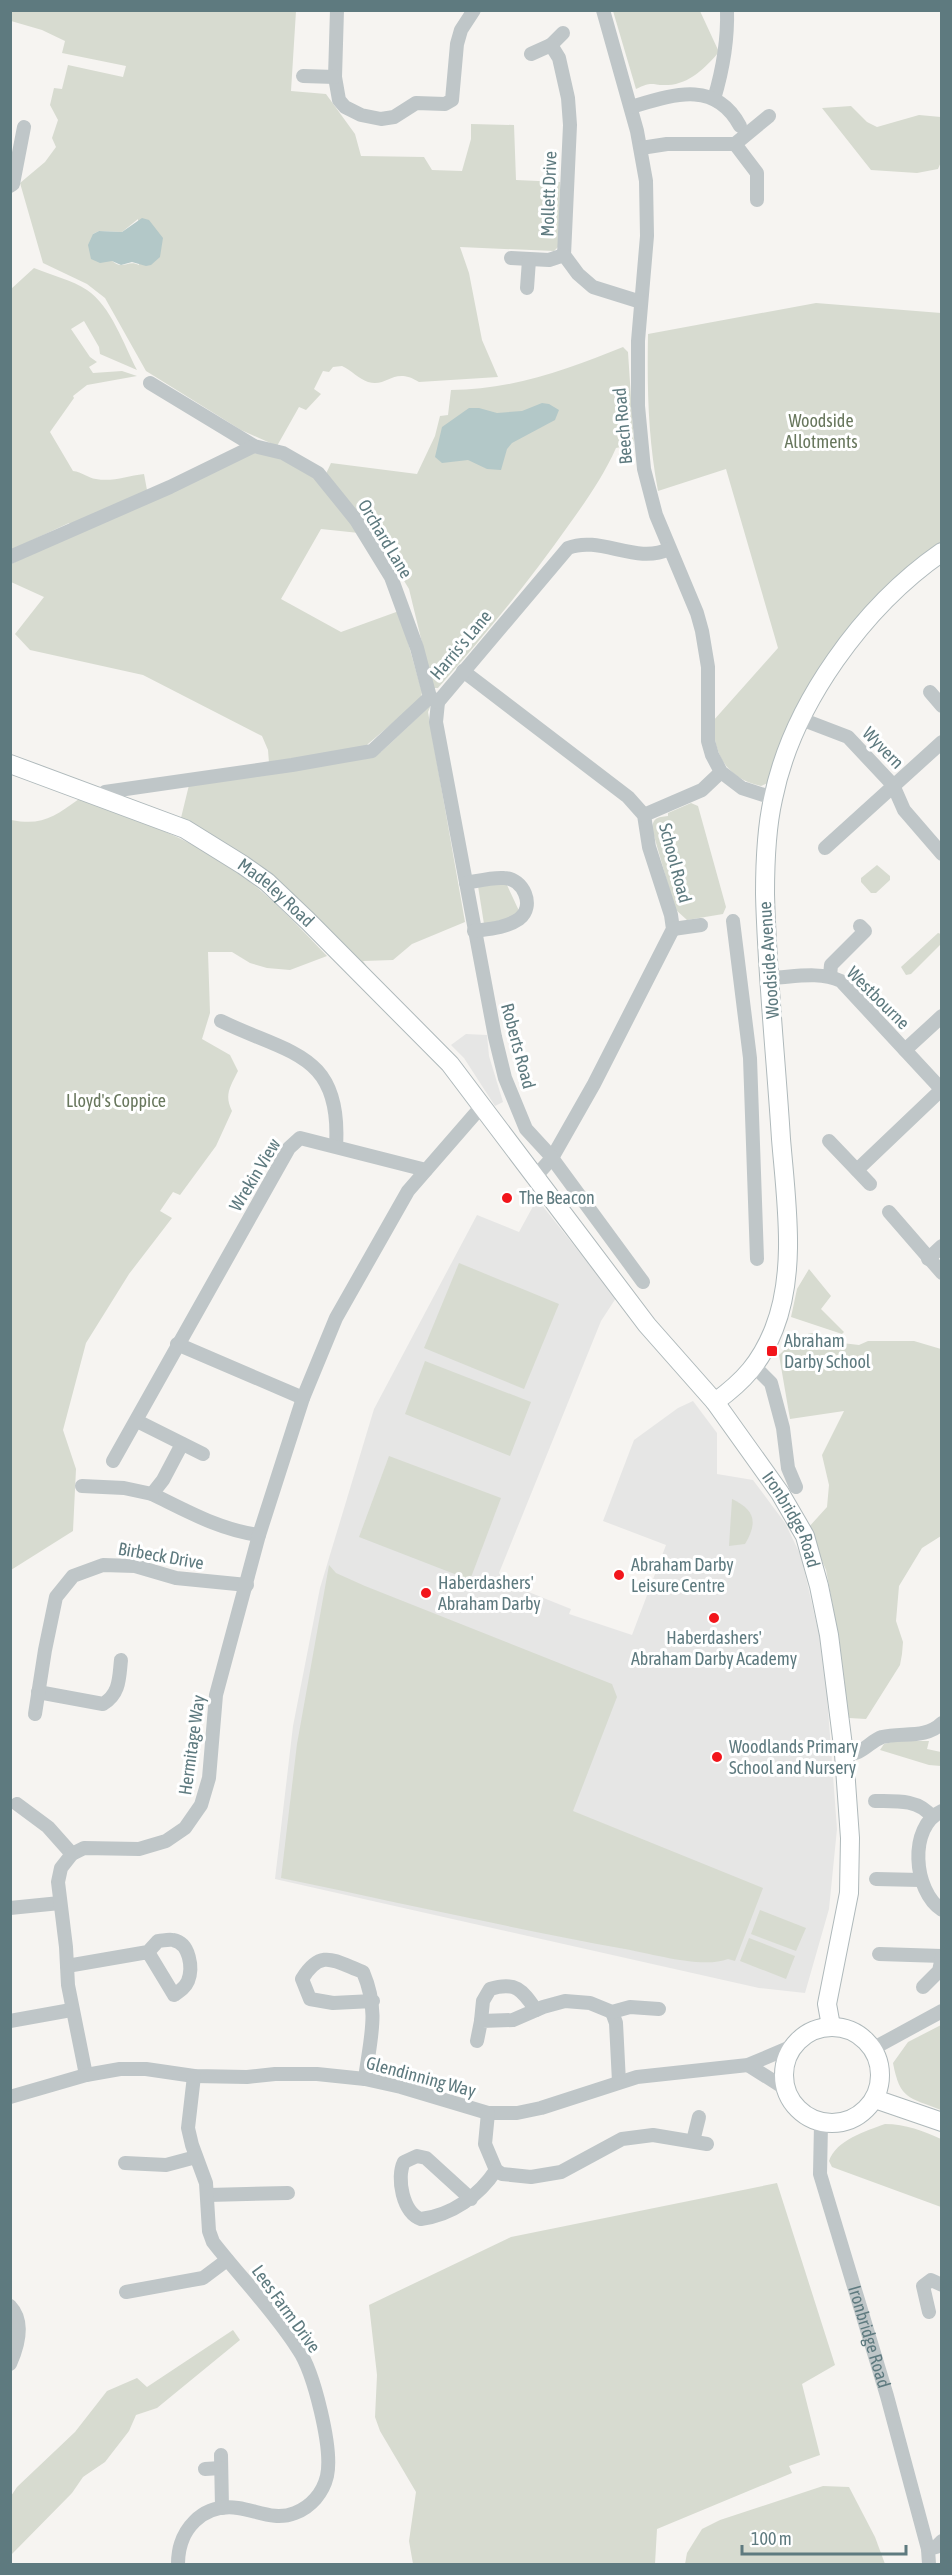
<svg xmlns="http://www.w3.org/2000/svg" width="952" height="2575" viewBox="0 0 952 2575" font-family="'Asap Condensed',sans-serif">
<rect width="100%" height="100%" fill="#f6f4f1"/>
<g fill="#e6e6e5">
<path d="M466,1034L487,1035L489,1056L503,1102L495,1106L464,1058L451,1045Z"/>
<path d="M537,1199L616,1298L601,1321L499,1573L506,1583L571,1609L569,1614L632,1635L666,1545L603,1521L634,1440L678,1408L693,1401L717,1433V1474L753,1480L785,1523L801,1556L824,1656L837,1829L829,1909L805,1993L759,1988L275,1879L293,1726L320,1588L374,1409L477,1215L519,1232Z"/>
</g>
<g fill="#d7dbd0" fill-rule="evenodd">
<path d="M10,11H296L291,91L326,94L355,134L361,156L424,157L432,170L462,171L471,139V124L514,125L516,180L560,182L559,246L554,251L460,247L469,273L482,340L498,377L419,382C393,366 388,388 368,382C359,379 351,370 342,366L333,367L329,372L323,371L314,389L321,394L306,410L299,407L277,446L241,430L146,371L105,298L87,284L43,263L20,183L45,162L56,147L52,138L58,120L50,105L54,88L62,89L68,65L123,77L126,66L62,53L65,41L42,30L11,21ZM138,219L139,265C131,261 128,265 120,265C108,263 99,242 93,234L99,231L122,232Z"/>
<path d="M613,11H700L719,52C706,67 690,84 668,85C651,86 654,80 636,89Z"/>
<path d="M851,106L867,122L877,127L919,115L941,117V162L938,169L917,173L871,170L822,108Z"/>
<path d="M34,268C51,275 72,280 87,290C111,306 124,345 137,370L100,354L99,347L84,321L71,329L90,357L97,362L89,367L93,373L122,371L137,376L87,385L73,396L74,398L50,432L73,471C82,472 88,478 96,479C113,482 127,476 144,474L147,490L249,453L275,454L313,476L359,533L321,529L281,599L341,632L399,611L422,692L421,699L362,749L269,763L268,750L262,736L143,675L30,650L15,634L44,597L11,582V564L78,532L69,523L11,550V289Z"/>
<path d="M816,303L941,313V545L886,590L776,766L768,783L761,786C726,778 714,755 713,721L778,648L726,469L658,491C648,437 647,389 648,334Z"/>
<path d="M623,347L628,352L634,444L616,448C603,477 586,501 568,526C528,583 484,636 438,688H433L409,589L386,551L325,476L331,463L417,474L435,436L440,416L448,415L451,390C511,390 569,369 623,347Z"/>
<path d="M431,705L428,712L465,922L412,944L393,960L363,961L375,978L180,822L189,785L381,752Z"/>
<path d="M79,799C123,815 168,830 210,854C255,880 292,919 327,956L290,970L267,968L250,963L232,952H208L210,1013L202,1039L230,1055L238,1071C230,1087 224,1095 232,1111L216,1146L180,1195L173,1192L160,1211L172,1218L129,1274L86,1343L63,1430L76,1469L73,1531L11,1570V820C42,826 54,817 79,799Z"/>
<path d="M691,803L698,806L726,907L723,914L687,920L675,909L652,829C653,818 657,817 668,816V813Z"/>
<path d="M877,865L890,876V880L876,893H871L861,882V878Z"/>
<path d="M500,882L507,885L520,913L516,917L484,924L478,886Z"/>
<path d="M938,933L941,934V944L911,974L906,975L901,967Z"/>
<path d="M459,1263L559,1304L524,1389L424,1348Z"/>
<path d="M809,1269L831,1296L821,1309L844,1332L842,1334L791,1317L797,1289Z"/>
<path d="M812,1333L842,1343L859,1345L868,1341H914L941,1349V1536L922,1548L899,1586L896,1621L903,1642L902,1654L900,1665L866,1719L849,1718L839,1639L826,1570L808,1528L827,1507L829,1485L822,1455L844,1411L790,1419L779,1355L799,1336Z"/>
<path d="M425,1361L531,1402L510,1456L405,1414Z"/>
<path d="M389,1456L501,1498L470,1580L359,1537Z"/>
<path d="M732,1499C755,1510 758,1522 745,1544L729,1546Z"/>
<path d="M329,1565L336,1573L365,1586L612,1684L617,1697L573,1811L763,1888L735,1961L728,1959C703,1969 653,1954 625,1949C510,1928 396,1902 281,1878L297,1744Z"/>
<path d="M896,1741H929L927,1749L941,1752V1766L929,1765L880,1750L884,1744Z"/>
<path d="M760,1910L806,1928L796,1951L751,1934Z"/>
<path d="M749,1938L795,1956L786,1979L740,1961Z"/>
<path d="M941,2025V2110C909,2097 900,2100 893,2063L908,2042Z"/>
<path d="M885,2124C906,2124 923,2131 941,2139V2207L832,2167L829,2161C836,2140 866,2131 885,2124Z"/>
<path d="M777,2183L835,2365L802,2384L820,2455L789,2466L792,2473L657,2529L655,2564H413L409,2541L416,2492L380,2431L375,2417L377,2375L369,2305L511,2237Z"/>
<path d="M233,2330L240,2340L157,2408L136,2415L129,2431L105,2462L83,2477L72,2493L11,2555V2496L17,2487L75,2432L107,2391L137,2378L147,2387Z"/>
<path d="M823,2486L849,2487L875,2537L885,2564H685L687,2553L702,2529L720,2520Z"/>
</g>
<g fill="#b3c8c8">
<path d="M142,218L149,220L163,238L160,257L151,265L146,266L132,262L121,265L112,261L100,263L91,259L88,245L93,234L99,231L122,232Z"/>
<path d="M542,403L549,404L559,410L555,420L512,443L507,449L501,470L487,469L468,460L442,463L435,457L442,427L469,408H479L497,413L522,411Z"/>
</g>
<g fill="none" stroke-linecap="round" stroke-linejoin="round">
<defs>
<g id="secondary">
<path id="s2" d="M10,764L185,829L243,865L267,882L308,921L450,1064L647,1325L715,1402L780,1493L805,1536L819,1586L829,1635L844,1754L850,1838L849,1893L827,2004L831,2026"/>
<path d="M715,1402C744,1381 761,1362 774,1329C797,1271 786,1200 781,1139C776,1058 767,976 765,894C765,862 766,830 773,799C792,704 864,606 942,552"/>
<circle cx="832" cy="2075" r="48"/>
<path d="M875,2099L942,2122"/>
</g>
</defs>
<use href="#secondary" stroke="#afb9bb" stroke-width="20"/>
<g stroke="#bfc6c8" stroke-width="14">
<path d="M337,10L335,77L339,100L345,107L361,115L381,119L394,117L416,103L445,104L452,100L457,44L461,30L474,10"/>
<path d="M603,10L637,131L646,181L647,236L638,341V406L644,469L656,515L697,613L702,631L708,667V741L712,755L721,772L742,788L773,798"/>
<path d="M551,45L563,33"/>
<path d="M531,54L551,45L559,58L568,98L570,125L564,255L578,274L593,287L641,302"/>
<path d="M303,76L335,77"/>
<path d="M714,99C723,69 728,42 727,10"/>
<path d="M631,107C672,95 715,79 740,126"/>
<path d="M735,144L769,116"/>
<path d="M641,148L667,144H735L757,173V200"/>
<path d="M10,186L13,184L24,127"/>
<path d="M511,258L549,260L564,255"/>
<path d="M527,288L529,260"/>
<path d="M150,383L254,446L283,453L318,473L356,520L391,577L417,648L430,697"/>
<path d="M10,557L170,487L254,446"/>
<path d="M463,671L628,797L644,815L649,847L671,915L673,929L594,1084L552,1158L536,1176"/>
<path d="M930,692L942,706"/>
<path d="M438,702L436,722L495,1037L505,1078L526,1129L549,1154L643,1282"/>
<path d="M801,719L848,737L893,785L904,810L942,854"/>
<path d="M97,798L105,792L292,765L372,751L430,697L438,702L568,548C600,535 636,565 669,549"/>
<path d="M644,815L702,790L721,772"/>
<path d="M825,848L942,742"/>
<path d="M466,883C478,881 492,877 504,878C523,878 536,906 519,919C506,928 489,929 474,931"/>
<path d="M733,921L750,1058L757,1259"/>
<path d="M673,929L701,925"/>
<path d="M830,976L831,965L865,931L860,926"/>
<path d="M770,978C794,977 819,971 841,981L942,1090"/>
<path d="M221,1021C288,1054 342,1052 336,1146"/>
<path d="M905,1050L942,1016"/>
<path d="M829,1141L870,1184"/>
<path d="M857,1170L941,1090"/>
<path d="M889,1212L942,1273"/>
<path d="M928,1259L942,1246"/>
<path d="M177,1344L303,1398"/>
<path d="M754,1366L771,1383L783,1428L788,1468L796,1487"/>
<path d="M137,1421L203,1454"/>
<path d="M182,1444L163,1480L152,1494C187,1511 220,1530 259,1535"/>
<path d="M113,1461L289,1148L300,1138L426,1170"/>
<path d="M82,1486L124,1488L152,1494"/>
<path d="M38,1692L103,1704C120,1694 119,1678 121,1660"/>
<path d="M35,1714L45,1650L56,1597L73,1576L103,1565L135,1566L176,1578L247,1585"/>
<path d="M844,1754C848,1754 854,1754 858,1752C867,1748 873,1740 882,1737C902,1732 926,1739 942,1723"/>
<path d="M875,1801C895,1801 919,1799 932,1817"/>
<path d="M17,1804L48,1827L72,1854"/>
<path d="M942,1811C908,1826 913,1891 942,1910"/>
<path d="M876,1879L920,1880"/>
<path d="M10,1908L60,1903"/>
<path d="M879,1954L942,1956"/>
<path d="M67,1966L148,1952L158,1941C162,1941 168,1939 173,1940C190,1943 193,1968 188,1981C185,1988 180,1991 174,1995L148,1952"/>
<path d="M923,1987L939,1971L942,1957"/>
<path d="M612,2012L616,2023L619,2082"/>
<path d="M10,2021L71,2010"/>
<path d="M481,2021L483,2001L490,1989C516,1981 522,1990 536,2010"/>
<path d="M477,2041L481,2021L513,2020L543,2007L565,2001L590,2003L612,2012L630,2007L659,2009"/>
<path d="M874,2048L942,2011"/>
<path d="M748,2065L786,2089"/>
<path d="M86,2075L68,1985L66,1947L58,1882L61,1868L72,1854L84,1848L139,1849L166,1841L185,1828L201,1805L209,1778L216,1695L259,1535L303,1398L336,1318L408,1191L481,1107"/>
<path d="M365,2079C370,2038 380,2012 363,1972C334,1961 321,1948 302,1979L310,1999L333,2003L373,2001"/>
<path d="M10,2097L86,2075L120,2069H146L194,2076L247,2077L275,2074H317L365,2079L401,2087L488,2113H517L541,2108L637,2077L748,2065L793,2046"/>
<path d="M488,2113L485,2144L496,2170L502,2174L531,2177L561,2172L622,2139L653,2135L707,2144"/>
<path id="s1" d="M821,2124L820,2174L887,2396L928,2549L929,2564"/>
<path d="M693,2141L699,2117"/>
<path d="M125,2163L166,2165L196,2157"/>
<path d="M208,2195L288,2193"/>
<path d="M471,2199L426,2158L417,2156L404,2162C396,2178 403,2213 421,2219C452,2215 479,2196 496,2170"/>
<path d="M126,2292L203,2278L227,2260"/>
<path d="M10,2306C25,2322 18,2346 10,2364"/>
<path d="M929,2312L923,2286L931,2280L942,2285"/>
<path d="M221,2455L222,2508"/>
<path d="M205,2469L221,2468"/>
<path d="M928,2549L936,2547L942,2541"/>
<path d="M178,2564C178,2530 202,2503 238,2508C258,2511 275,2521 295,2513C311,2507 323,2493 327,2476C333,2449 314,2372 298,2349C274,2311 241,2278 213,2242L209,2231L206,2183L192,2145L188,2128L194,2076"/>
</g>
<use href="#secondary" stroke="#fff" stroke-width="18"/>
</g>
<g fill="#f2151b" stroke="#fff" stroke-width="2">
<circle cx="507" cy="1198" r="6"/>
<rect x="766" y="1345" width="12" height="12" rx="3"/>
<circle cx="619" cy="1575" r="6"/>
<circle cx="426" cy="1593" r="6"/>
<circle cx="714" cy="1618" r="6"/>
<circle cx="717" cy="1757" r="6"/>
</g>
<g text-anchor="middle" stroke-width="6" stroke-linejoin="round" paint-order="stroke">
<g font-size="18" fill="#5e7a7f" stroke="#fff">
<text transform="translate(549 194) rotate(-88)" y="6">Mollett Drive</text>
<text transform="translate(623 426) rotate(-95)" y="6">Beech Road</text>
<text transform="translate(385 539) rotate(59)" y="6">Orchard Lane</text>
<text transform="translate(461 645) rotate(-50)" y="6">Harris's Lane</text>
<text transform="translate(883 748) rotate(46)" y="6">Wyvern</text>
<text transform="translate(675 863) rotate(75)" y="6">School Road</text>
<text dy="6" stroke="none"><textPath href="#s2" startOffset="298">Madeley Road</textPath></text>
<text transform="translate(769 960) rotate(-94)" y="6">Woodside Avenue</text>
<text transform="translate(878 998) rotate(45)" y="6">Westbourne</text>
<text transform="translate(518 1046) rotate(75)" y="6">Roberts Road</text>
<text transform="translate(255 1175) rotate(-59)" y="6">Wrekin View</text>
<text dy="6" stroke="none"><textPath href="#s2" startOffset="1113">Ironbridge Road</textPath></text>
<text transform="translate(161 1556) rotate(10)" y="6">Birbeck Drive</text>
<text transform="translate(192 1745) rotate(-82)" y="6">Hermitage Way</text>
<text transform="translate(421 2077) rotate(15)" y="6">Glendinning Way</text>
<text transform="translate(286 2309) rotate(54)" y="6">Lees Farm Drive</text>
<text dy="6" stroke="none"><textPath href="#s1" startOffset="220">Ironbridge Road</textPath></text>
</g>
<g font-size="18" fill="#68775d" stroke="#fff">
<text x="821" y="427">Woodside<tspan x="821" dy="21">Allotments</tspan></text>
<text x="116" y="1107">Lloyd's Coppice</text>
</g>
<g font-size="18" fill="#5e7a7f" stroke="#fff" text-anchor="start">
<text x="519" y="1204">The Beacon</text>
<text x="784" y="1347">Abraham<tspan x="784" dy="21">Darby School</tspan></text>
<text x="631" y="1571">Abraham Darby<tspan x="631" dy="21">Leisure Centre</tspan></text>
<text x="438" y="1589">Haberdashers'<tspan x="438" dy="21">Abraham Darby</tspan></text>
<text x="714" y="1644" text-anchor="middle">Haberdashers'<tspan x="714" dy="21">Abraham Darby Academy</tspan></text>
<text x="729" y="1753">Woodlands Primary<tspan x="729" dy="21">School and Nursery</tspan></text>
</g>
</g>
<rect width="952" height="2575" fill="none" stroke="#5e7a7f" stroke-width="24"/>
<path d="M742 2545v9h164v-9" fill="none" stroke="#5e7a7f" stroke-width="3"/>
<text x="751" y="2545" font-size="18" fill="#5e7a7f" stroke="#ffffff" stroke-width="4.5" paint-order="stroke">100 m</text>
</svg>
